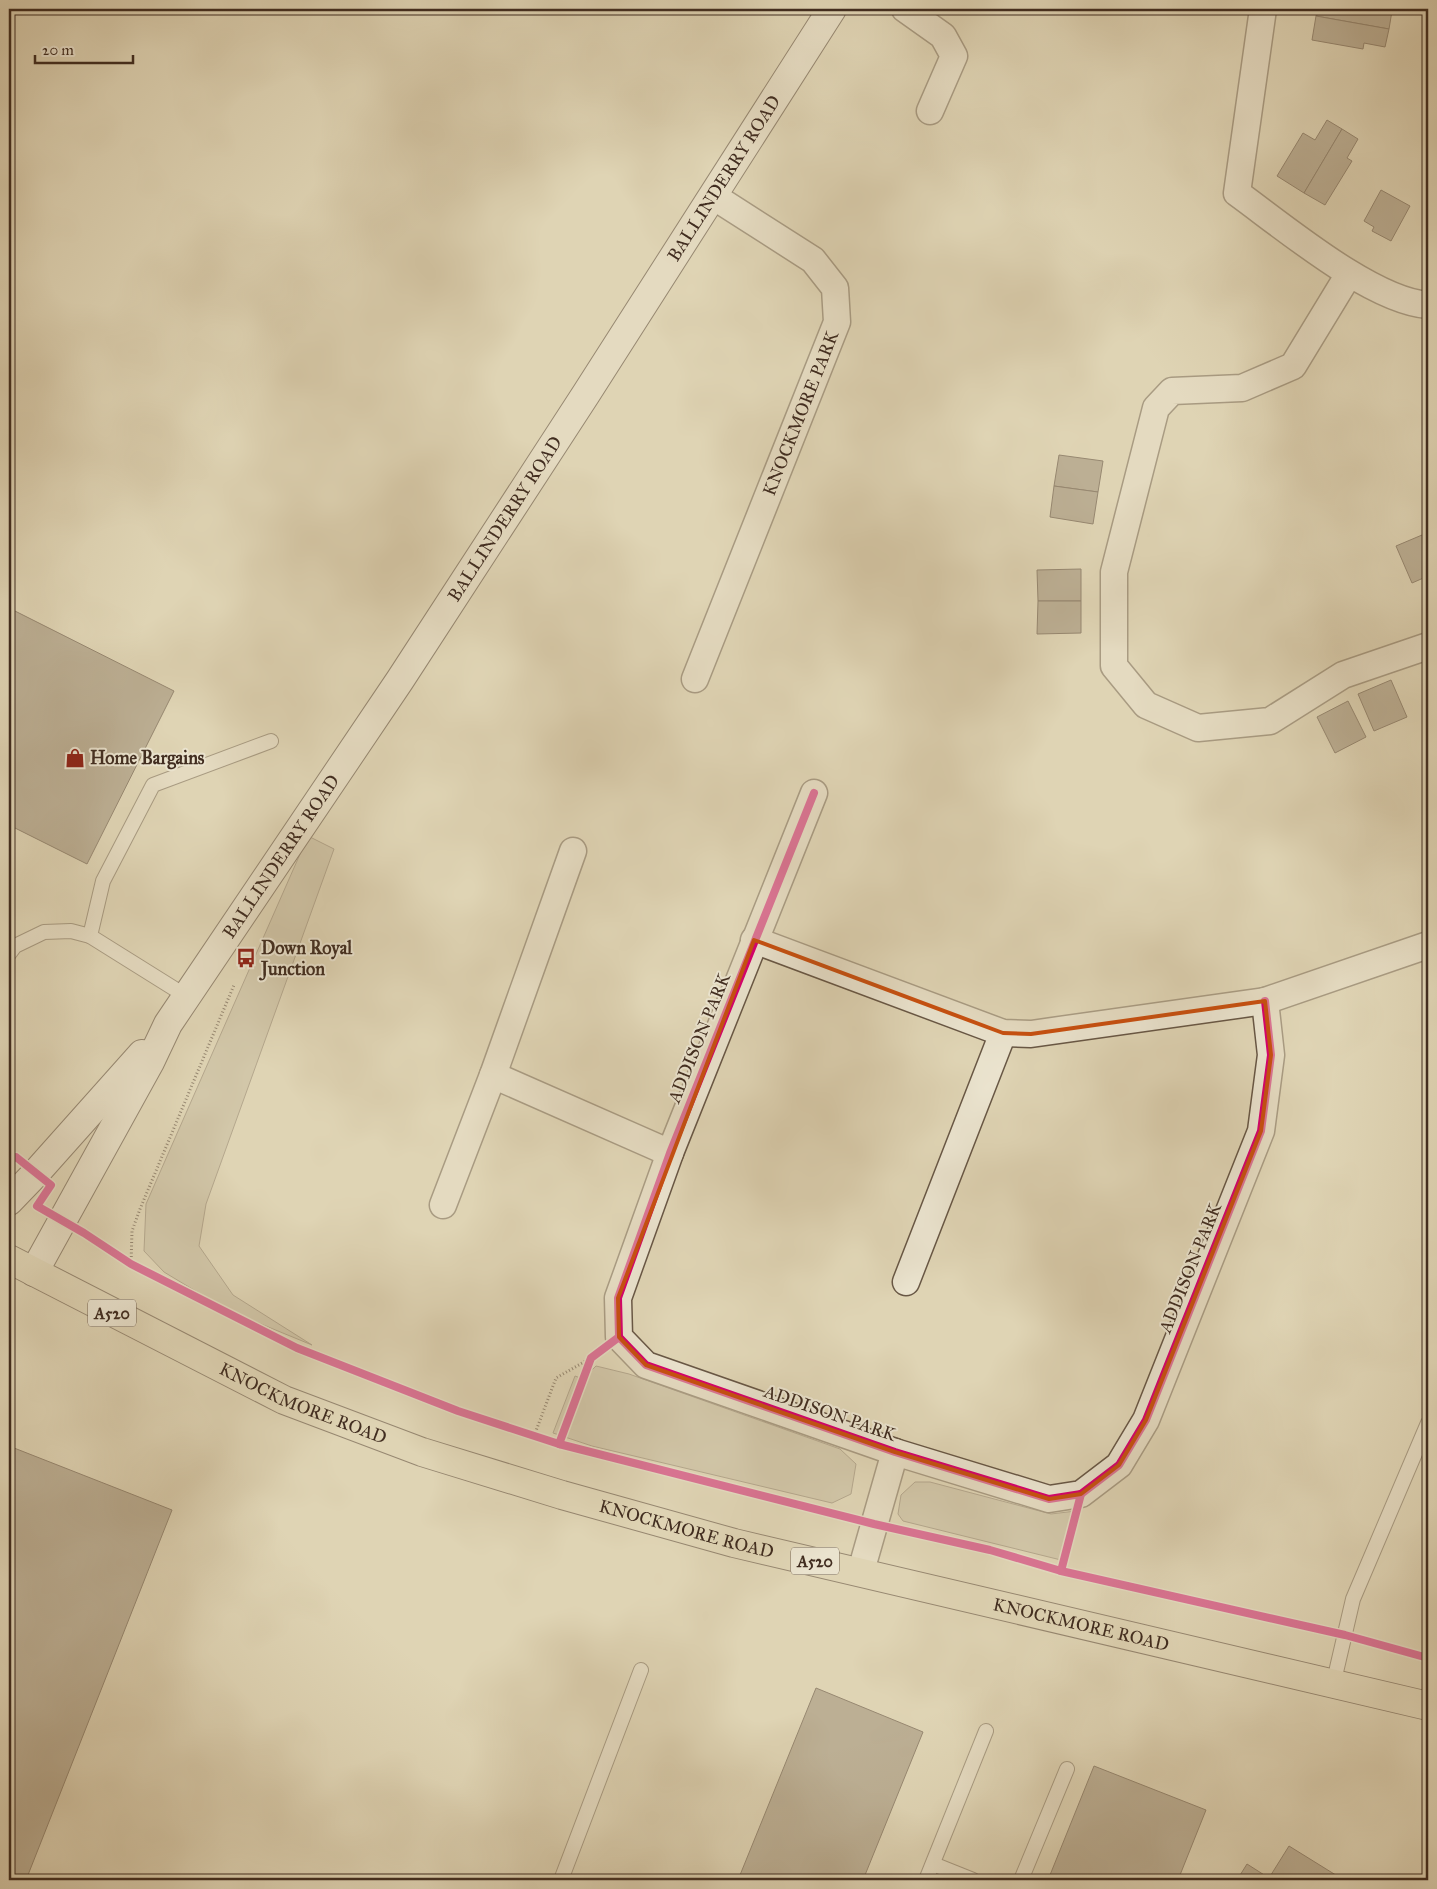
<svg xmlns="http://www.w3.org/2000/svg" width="1437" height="1889" viewBox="0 0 1437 1889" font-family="'IM FELL Great Primer',serif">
<rect width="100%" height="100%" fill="#dfd4b4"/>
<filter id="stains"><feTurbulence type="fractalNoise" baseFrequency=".004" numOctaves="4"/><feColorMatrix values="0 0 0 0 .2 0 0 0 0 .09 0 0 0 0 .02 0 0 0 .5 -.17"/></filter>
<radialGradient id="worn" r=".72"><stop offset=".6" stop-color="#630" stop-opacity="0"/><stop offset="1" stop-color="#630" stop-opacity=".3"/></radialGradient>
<g fill="#c4b89b" stroke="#82725e">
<path d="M308,836L334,849L206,1204L199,1246L233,1295L312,1345L227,1310L164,1272L144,1251L146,1204Z"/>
<path d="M596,1366L629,1374L840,1449L856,1464L851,1494L832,1503L592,1446L553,1433L575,1376L583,1379Z"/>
<path d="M915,1482H930L1051,1514L1076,1511L1061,1560L903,1521L898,1514L901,1495Z"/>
</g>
<g fill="#93846d" stroke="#412d20">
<path d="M1318,9H1380L1392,11L1389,29L1316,16Z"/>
<path d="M1316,16L1389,29L1385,47L1364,43L1363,49L1312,40Z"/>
<path d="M1327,120L1342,129L1304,193L1277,176L1303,133L1315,140Z"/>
<path d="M1342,129L1358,139L1347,158L1352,161L1325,205L1304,193Z"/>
<path d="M1381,190L1410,206L1391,241L1372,231L1374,227L1364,221Z"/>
<path d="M1059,455L1103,461L1098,492L1054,486Z"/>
<path d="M1054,486L1098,492L1093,524L1050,517Z"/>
<path d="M1428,532V549L1422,535Z"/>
<path d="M1422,535L1428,549V576L1412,583L1396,546Z"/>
<path d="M1081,569V601H1038L1037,570Z"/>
<path d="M1038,601H1081V633L1037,634Z"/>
<path d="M9,608L174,691L87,864L9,825Z"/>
<path d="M1391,680L1407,717L1374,731L1358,694Z"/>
<path d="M1348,701L1366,737L1335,753L1317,717Z"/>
<path d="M9,1446L172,1510L26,1880H9Z"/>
<path d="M816,1688L923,1732L863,1880H738Z"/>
<path d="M1094,1766L1206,1810L1178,1880H1048Z"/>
<path d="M1289,1846L1339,1877L1337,1880H1237L1247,1864L1269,1878Z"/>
</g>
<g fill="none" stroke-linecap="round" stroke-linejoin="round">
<defs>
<g id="lane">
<path d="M90,936L103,881L153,785L271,741"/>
<path d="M9,954L15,946L44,932L71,931L90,936L186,996"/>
<path d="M1333,1685L1353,1599L1428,1423"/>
<path d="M933,1864L973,1880"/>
<path d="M561,1880L641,1670"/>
<path d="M926,1880L986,1731"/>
<path d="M1021,1880L1067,1769"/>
</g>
<g id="street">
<path d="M905,9L943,36L954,56L930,111"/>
<path d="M1263,9L1237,193C1284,227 1372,301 1428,305"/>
<path d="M1349,274L1293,366L1242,388L1172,391L1156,408L1114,572V666L1146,705L1198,728L1270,721L1343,675L1428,646"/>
<path id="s1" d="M695,679L837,322L835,288L813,260L713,196"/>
<path d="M814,793L670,1153L618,1298L619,1337L646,1365L895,1452L1049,1499L1081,1494L1119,1465L1146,1420L1261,1131L1271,1055L1265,1001"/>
<path d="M754,940L1003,1033L1031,1034L1265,1001L1428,945"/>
<path d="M493,1075L670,1153"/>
<path d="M443,1205L493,1075L573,851"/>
<path d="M906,1282L1003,1033"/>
<path d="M861,1571L895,1452"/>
</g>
<g id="secondary">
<path d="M9,1201L35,1174L142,1054"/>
<path id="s2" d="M34,1272L150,1062L168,1024L400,680L586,394L832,9"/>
</g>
<g id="primary">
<path id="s3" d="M9,1259L284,1400L422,1452L562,1495L734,1543L1428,1706"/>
</g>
</defs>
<use href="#lane" stroke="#685745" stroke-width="16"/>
<use href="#street" stroke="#685745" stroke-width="29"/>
<use href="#secondary" stroke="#412d20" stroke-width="30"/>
<use href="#primary" stroke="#412d20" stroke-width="30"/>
<g stroke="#412d20" stroke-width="3" stroke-dasharray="1 2.5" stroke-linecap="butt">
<path d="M9,895L10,892"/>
<path d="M131,1264L132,1231L140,1209L234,985"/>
<path d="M534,1436L556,1378L591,1358"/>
</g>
<use href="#lane" stroke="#eae3ce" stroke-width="14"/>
<use href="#street" stroke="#eae3ce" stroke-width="26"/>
<use href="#secondary" stroke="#eae3ce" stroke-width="28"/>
<use href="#primary" stroke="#dfd4b4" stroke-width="28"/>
<defs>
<g id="cycleway">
<path d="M814,793L670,1153L618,1298L619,1337L646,1365L895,1452L1049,1499L1081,1494L1119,1465L1146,1420L1261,1131L1271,1055L1265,1001"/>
<path d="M9,1160L16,1157L51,1185L37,1206L84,1233L131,1264L297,1348L458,1411L559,1444L874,1524L990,1550L1061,1571L1345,1635L1428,1658"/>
<path d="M559,1444L591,1358L619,1337"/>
<path d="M1061,1571L1081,1494"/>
</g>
</defs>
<use href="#cycleway" stroke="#eae3ce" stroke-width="11"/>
<use href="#cycleway" stroke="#d6006c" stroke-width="8"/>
</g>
<path d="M0 0H1437V1889H0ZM754,940L1003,1033L1031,1034L1265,1001L1271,1055L1261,1131L1146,1420L1119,1465L1081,1494L1049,1499L895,1452L646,1365L619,1337L618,1298Z" fill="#dfd4b4" fill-opacity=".55" fill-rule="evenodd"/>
<path fill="none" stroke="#c75010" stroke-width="4" stroke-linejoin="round" d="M754,940L1003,1033L1031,1034L1265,1001L1271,1055L1261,1131L1146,1420L1119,1465L1081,1494L1049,1499L895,1452L646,1365L619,1337L618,1298Z"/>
<defs>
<symbol id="shop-bare" viewBox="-9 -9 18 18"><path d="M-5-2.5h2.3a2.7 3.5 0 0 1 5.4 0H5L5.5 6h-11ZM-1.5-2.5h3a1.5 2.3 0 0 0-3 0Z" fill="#8f2418" stroke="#eae3ce" stroke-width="2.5" paint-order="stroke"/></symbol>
<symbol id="bus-bare" viewBox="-9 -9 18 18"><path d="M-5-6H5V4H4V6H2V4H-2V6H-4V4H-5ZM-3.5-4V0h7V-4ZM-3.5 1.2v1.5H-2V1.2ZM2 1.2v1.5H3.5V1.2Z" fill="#8f2418" stroke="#eae3ce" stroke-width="2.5" paint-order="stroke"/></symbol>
</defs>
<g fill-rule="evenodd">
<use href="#shop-bare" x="61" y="744" width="28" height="28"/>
<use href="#bus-bare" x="232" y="944" width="28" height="28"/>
</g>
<g text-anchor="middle" stroke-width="4" stroke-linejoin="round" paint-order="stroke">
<g fill="#eae3ce" stroke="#746454" stroke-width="1">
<rect x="88" y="1299.5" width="48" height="27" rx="4"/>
<rect x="791" y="1547.5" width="48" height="27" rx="4"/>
</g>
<g font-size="16" font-weight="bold" fill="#412d20">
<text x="112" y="1319">A520</text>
<text x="815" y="1567">A520</text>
</g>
<g font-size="18" fill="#412d20" stroke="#eae3ce">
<text dy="6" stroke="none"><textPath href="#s2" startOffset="1294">BALLINDERRY ROAD</textPath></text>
<text dy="6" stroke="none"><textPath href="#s1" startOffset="286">KNOCKMORE PARK</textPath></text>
<text dy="6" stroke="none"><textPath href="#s2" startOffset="889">BALLINDERRY ROAD</textPath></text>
<text dy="6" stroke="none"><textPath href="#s2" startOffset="484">BALLINDERRY ROAD</textPath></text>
<text transform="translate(699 1038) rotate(-68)" y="6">ADDISON PARK</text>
<text transform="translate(1190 1268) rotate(-68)" y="6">ADDISON PARK</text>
<text dy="6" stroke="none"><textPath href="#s3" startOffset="328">KNOCKMORE ROAD</textPath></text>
<text transform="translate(830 1413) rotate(19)" y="6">ADDISON PARK</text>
<text dy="6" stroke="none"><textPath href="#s3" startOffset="732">KNOCKMORE ROAD</textPath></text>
<text dy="6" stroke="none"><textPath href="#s3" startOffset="1138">KNOCKMORE ROAD</textPath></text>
</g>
<g font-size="18" font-weight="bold" fill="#412d20" stroke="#eae3ce" text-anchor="start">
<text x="90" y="764">Home Bargains</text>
<text x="261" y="954">Down Royal<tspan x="261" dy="21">Junction</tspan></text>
</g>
</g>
<rect width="1437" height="1889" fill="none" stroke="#dfd4b4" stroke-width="30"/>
<rect x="10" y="10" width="1417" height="1869" fill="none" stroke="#412d20" stroke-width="2.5"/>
<rect x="15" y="15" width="1407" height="1859" fill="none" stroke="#412d20"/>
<path d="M35 55v8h98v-8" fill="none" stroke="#412d20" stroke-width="2.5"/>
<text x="42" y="55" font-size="15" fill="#412d20" stroke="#eae3ce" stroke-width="4" paint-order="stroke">20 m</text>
<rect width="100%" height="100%" filter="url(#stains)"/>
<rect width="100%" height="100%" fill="url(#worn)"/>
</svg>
